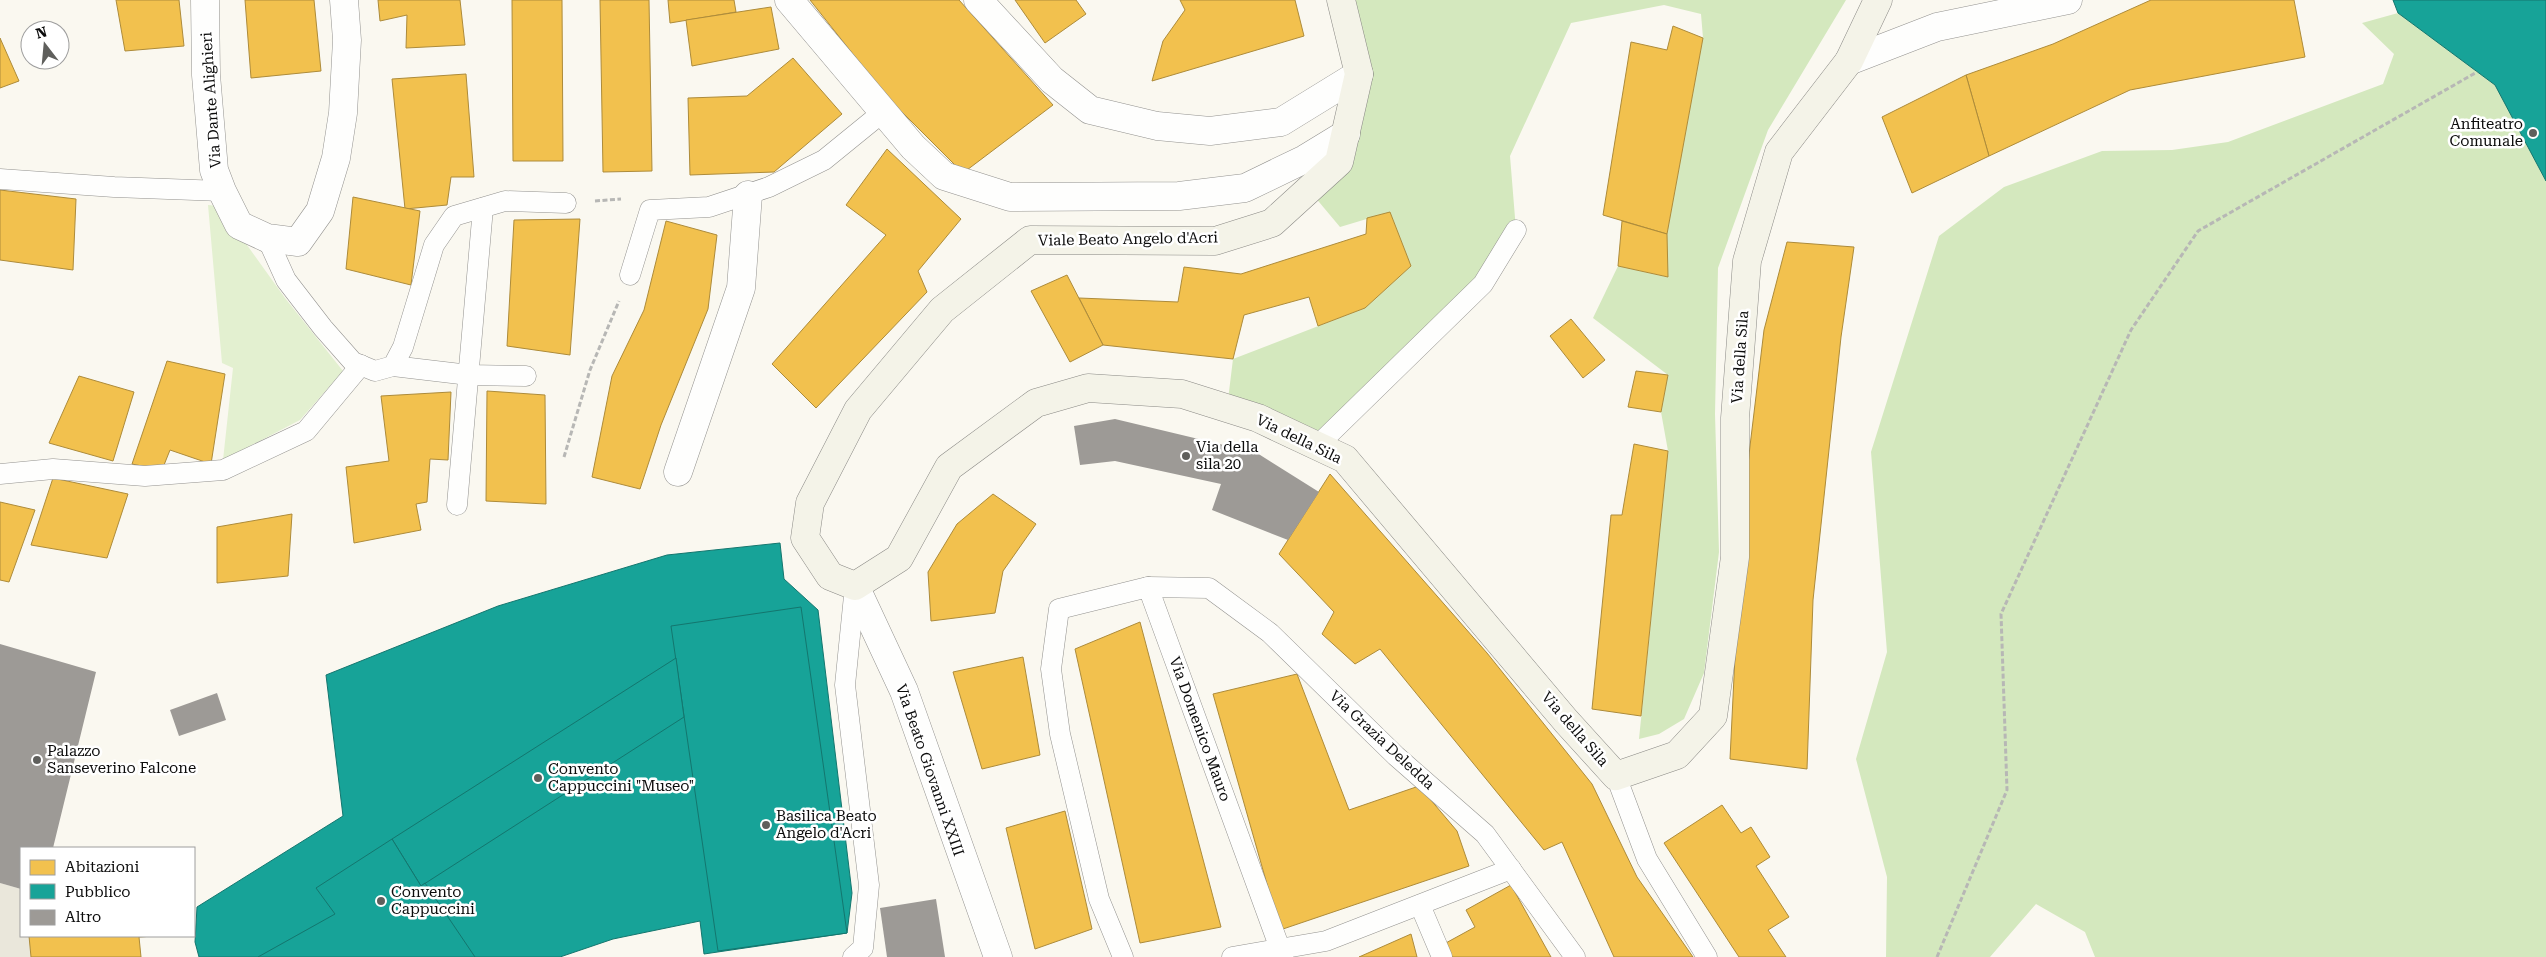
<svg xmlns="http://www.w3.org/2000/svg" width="2546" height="957" viewBox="0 0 2546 957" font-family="'Roboto Serif',serif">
<rect width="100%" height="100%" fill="#faf8f0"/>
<path fill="#e3f0d0" d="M208,205L219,206L285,298L343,371L300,420L223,460L233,368L222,363Z"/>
<g fill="#d4e8be">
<path d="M1341,0H1846L1768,130L1718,268L1715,414L1719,552L1704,673L1684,719L1659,734L1639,739L1668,451L1661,412L1668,375L1593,318L1618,266L1667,277V234L1703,38L1701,14L1664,5L1571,23L1510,156L1516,230L1483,284L1317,446L1227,408L1233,359L1365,308L1411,266L1390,212L1340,227L1309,190L1359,74Z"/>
<path d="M2398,13L2495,85L2546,181V957H2095L2085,932L2036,904L1990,957H1886L1887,877L1856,759L1887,652L1871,452L1939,236L2004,187L2102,151L2172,150L2228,142L2383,84L2394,54L2362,23Z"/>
</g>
<path fill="#eae7db" d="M0,883L21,889V936H32L34,957H0Z"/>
<g fill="#f2c14e" stroke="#ad8b3a">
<path d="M116,0H179L184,46L125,51Z"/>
<path d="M245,0H314L321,71L251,78Z"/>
<path d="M378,0H460L465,45L406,48L407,15L380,21Z"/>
<path d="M512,0H562L563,161H513Z"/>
<path d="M600,0H649L652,171L603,172Z"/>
<path d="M668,0H734L736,12L670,23Z"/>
<path d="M810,0H959L1053,105L963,173L887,97Z"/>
<path d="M1015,0H1076L1086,14L1045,43Z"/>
<path d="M1180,0H1295L1304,36L1152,81L1163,41L1185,10Z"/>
<path d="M2151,0H2294L2305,57L2130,90L1989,156L1966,75L2053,44Z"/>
<path d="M771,7L779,49L692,66L686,20Z"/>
<path d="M1673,26L1703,38L1667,234L1603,215L1631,42L1667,50Z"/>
<path d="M0,38L19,81L0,88Z"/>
<path d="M793,58L842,114L774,172L690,175L688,98L747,96Z"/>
<path d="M466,74L474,177H451L447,205L405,209L392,79Z"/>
<path d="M1966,75L1989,156L1912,193L1882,117Z"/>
<path d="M887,149L961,219L918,271L927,292L816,408L772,364L886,235L846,205Z"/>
<path d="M0,190L76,199L73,270L0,260Z"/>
<path d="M353,197L420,211L411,285L346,269Z"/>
<path d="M1390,212L1411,266L1365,308L1318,326L1309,297L1244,315L1233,359L1103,345L1079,298L1178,302L1184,267L1241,274L1366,234L1367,218Z"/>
<path d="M580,219L570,355L507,346L514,220Z"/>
<path d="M666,221L717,235L708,309L661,425L640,489L592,477L612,376L644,310Z"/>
<path d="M1622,221L1667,234L1668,277L1618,266Z"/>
<path d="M1787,242L1854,247L1841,337L1813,600L1807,769L1730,759L1741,533L1750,446L1764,330Z"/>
<path d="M1067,275L1103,345L1070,362L1031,291Z"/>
<path d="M1571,319L1605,360L1583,378L1550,336Z"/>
<path d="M167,361L225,374L211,464L170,450L162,470L132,464Z"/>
<path d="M1636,371L1668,375L1661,412L1628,407Z"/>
<path d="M79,376L134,392L113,461L49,443Z"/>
<path d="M487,391L545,395L546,504L486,501Z"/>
<path d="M451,392L448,460L430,459L427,502L416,504L421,530L354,543L346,467L389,461L381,396Z"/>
<path d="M1634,444L1668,451L1641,716L1592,709L1611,515H1622Z"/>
<path d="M1330,474L1487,653L1592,784L1637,877L1693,957H1614L1562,842L1544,850L1380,649L1355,664L1322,634L1334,612L1279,554Z"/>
<path d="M53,478L128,494L107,558L31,545Z"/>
<path d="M993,494L1036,524L1003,571L995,613L931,621L928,572L957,524Z"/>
<path d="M0,502L35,510L9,582L0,580Z"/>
<path d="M292,514L288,576L217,583V527Z"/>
<path d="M1140,622L1221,927L1140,943L1075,649Z"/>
<path d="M1023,657L1040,755L982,769L953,672Z"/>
<path d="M1297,674L1349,810L1419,786L1457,831L1469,866L1280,930L1213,694Z"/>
<path d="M1722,805L1741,833L1751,827L1770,857L1756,866L1789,917L1768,930L1786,957H1739L1664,843Z"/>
<path d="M1065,811L1092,929L1035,949L1006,828Z"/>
<path d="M1511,885L1551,957H1451L1444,944L1475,927L1466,910Z"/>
<path d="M1411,934L1417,957H1359Z"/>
<path d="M29,936H154L139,937L141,957H31Z"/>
</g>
<g fill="#17a398" stroke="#14766e">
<path d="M2393,0H2546V181L2495,85L2398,13Z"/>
<path d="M780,543L784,579L818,610L852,893L847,933L704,954L700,921L613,939L560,957H199L195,942L197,907L343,816L326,675L498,606L667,555Z"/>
<path d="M801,607L847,933L718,951L671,626Z"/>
<path d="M676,658L684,717L421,886L392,839Z"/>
<path d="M392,839L421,886L425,883L475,957H258L335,914L316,888Z"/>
</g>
<g fill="#9d9a96">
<path d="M1115,419L1257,453L1319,492L1288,540L1212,510L1221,484L1115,461L1080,465L1074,426Z"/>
<path d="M0,644L96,672L53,848H21V889L0,883Z"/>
<path d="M217,693L226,720L179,736L170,710Z"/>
<path d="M936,899L945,957H887L880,908Z"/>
</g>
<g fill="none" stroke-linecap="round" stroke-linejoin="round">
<defs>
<g id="service">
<path d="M0,179L114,187L222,191"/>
<path d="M267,238L286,280L323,328L353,362L375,371L393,366L403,347L434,245L454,216L505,201L566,203"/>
<path d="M630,275L650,210L709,207L769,187L824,160L883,112"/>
<path d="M393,366L469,375L526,376"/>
<path d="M1317,446L1483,284L1516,230"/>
<path d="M0,474L53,469L145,476L223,470L306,431L361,365"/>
<path d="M457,505L483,208"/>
<path d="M1148,587L1209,588L1270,633L1396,756L1485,834L1575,957"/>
<path d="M1616,776L1647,859L1707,957"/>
<path d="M1420,905L1442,957"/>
<path d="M853,957L863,948L869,885L845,685L855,586"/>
<path d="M1123,957L1099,899L1060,734L1051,669L1059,609L1148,587L1283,957"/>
<path d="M1232,957L1326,941L1511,869"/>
</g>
<path id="pedestrian" d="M678,472L741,288L748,195"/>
<g id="minor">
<path d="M205,0L206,75L214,170L222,191L239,225L267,238L298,242L320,211L336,158L343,113L347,40L344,0"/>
<path d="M789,0L913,147L944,176L1010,197L1179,196L1245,188L1305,159L1346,134"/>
<path d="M978,0L1052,80L1090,110L1157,126L1210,131L1281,122L1359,74"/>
<path d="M1849,61L1937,27L2068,0"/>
</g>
<path id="tertiary" d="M855,586L904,691L998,957"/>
<path id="secondary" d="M1341,0L1359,74L1339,162L1272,223L1215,241L1030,240L942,310L858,410L810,503L805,538L830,576L855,586L899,558L949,467L1036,403L1088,388L1182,394L1258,418L1345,459L1566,721L1616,776L1677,755L1713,716L1735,557V418L1747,261L1779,152L1849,61L1878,0"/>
</defs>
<use href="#service" stroke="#93928f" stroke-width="21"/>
<use href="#pedestrian" stroke="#93928f" stroke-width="29"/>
<use href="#minor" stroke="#93928f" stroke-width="29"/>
<use href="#tertiary" stroke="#93928f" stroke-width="29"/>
<use href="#secondary" stroke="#8a8985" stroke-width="29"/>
<g stroke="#b7b7b5" stroke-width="3" stroke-dasharray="5 2.5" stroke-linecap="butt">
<path d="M595,201L621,199"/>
<path d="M564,457L590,370L619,301"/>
<path d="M1937,957L2007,790L2001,614L2131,330L2198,231L2477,72"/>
</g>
<use href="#service" stroke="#fefefd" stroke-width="20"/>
<use href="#pedestrian" stroke="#fefefd" stroke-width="28"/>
<use href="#minor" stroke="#fefefd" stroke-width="28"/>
<use href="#tertiary" stroke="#fefefd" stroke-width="28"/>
<use href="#secondary" stroke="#f4f3e8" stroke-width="28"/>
</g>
<g fill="#5f5f5c" stroke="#fff" stroke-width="2">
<circle cx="2533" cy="133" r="5"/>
<circle cx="1186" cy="456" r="5"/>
<circle cx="37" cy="760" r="5"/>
<circle cx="538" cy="778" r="5"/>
<circle cx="766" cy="825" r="5"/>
<circle cx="381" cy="901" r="5"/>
</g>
<g text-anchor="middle" stroke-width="5" stroke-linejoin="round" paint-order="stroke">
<g font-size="15" fill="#0c0c0c" stroke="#fff">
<text transform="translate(211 100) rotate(-94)" y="5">Via Dante Alighieri</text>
<text transform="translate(1128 239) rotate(-1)" y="5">Viale Beato Angelo d'Acri</text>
<text transform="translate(1740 357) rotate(-86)" y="5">Via della Sila</text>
<text transform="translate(1299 439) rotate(26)" y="5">Via della Sila</text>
<text transform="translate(1200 729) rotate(70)" y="5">Via Domenico Mauro</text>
<text transform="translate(1575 729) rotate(49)" y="5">Via della Sila</text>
<text transform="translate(1382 740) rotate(43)" y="5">Via Grazia Deledda</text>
<text transform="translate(930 770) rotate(71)" y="5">Via Beato Giovanni XXIII</text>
</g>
<g font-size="15" fill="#0c0c0c" stroke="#fff" text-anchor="start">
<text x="2523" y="129" text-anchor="end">Anfiteatro<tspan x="2523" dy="17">Comunale</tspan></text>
<text x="1196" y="452">Via della<tspan x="1196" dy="17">sila 20</tspan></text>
<text x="47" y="756">Palazzo<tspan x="47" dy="17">Sanseverino Falcone</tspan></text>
<text x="548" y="774">Convento<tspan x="548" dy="17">Cappuccini "Museo"</tspan></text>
<text x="776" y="821">Basilica Beato<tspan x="776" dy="17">Angelo d'Acri</tspan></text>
<text x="391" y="897">Convento<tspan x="391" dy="17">Cappuccini</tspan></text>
</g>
</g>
<rect x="20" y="847" width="175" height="90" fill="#ffffff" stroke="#9e9e9e"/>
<rect x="30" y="860" width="25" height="15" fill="#f2c14e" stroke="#9e9e9e"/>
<text x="65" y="872" font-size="15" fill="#0c0c0c">Abitazioni</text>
<rect x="30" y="884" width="25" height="15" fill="#17a398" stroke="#9e9e9e"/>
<text x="65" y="897" font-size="15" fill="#0c0c0c">Pubblico</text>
<rect x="30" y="910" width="25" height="15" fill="#9d9a96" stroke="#9e9e9e"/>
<text x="65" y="922" font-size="15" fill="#0c0c0c">Altro</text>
<g transform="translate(45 45) rotate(344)"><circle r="24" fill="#ffffff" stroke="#9e9e9e"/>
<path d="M0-4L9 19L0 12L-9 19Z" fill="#5f5f5c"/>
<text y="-8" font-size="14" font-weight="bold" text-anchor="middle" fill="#0c0c0c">N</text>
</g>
</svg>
